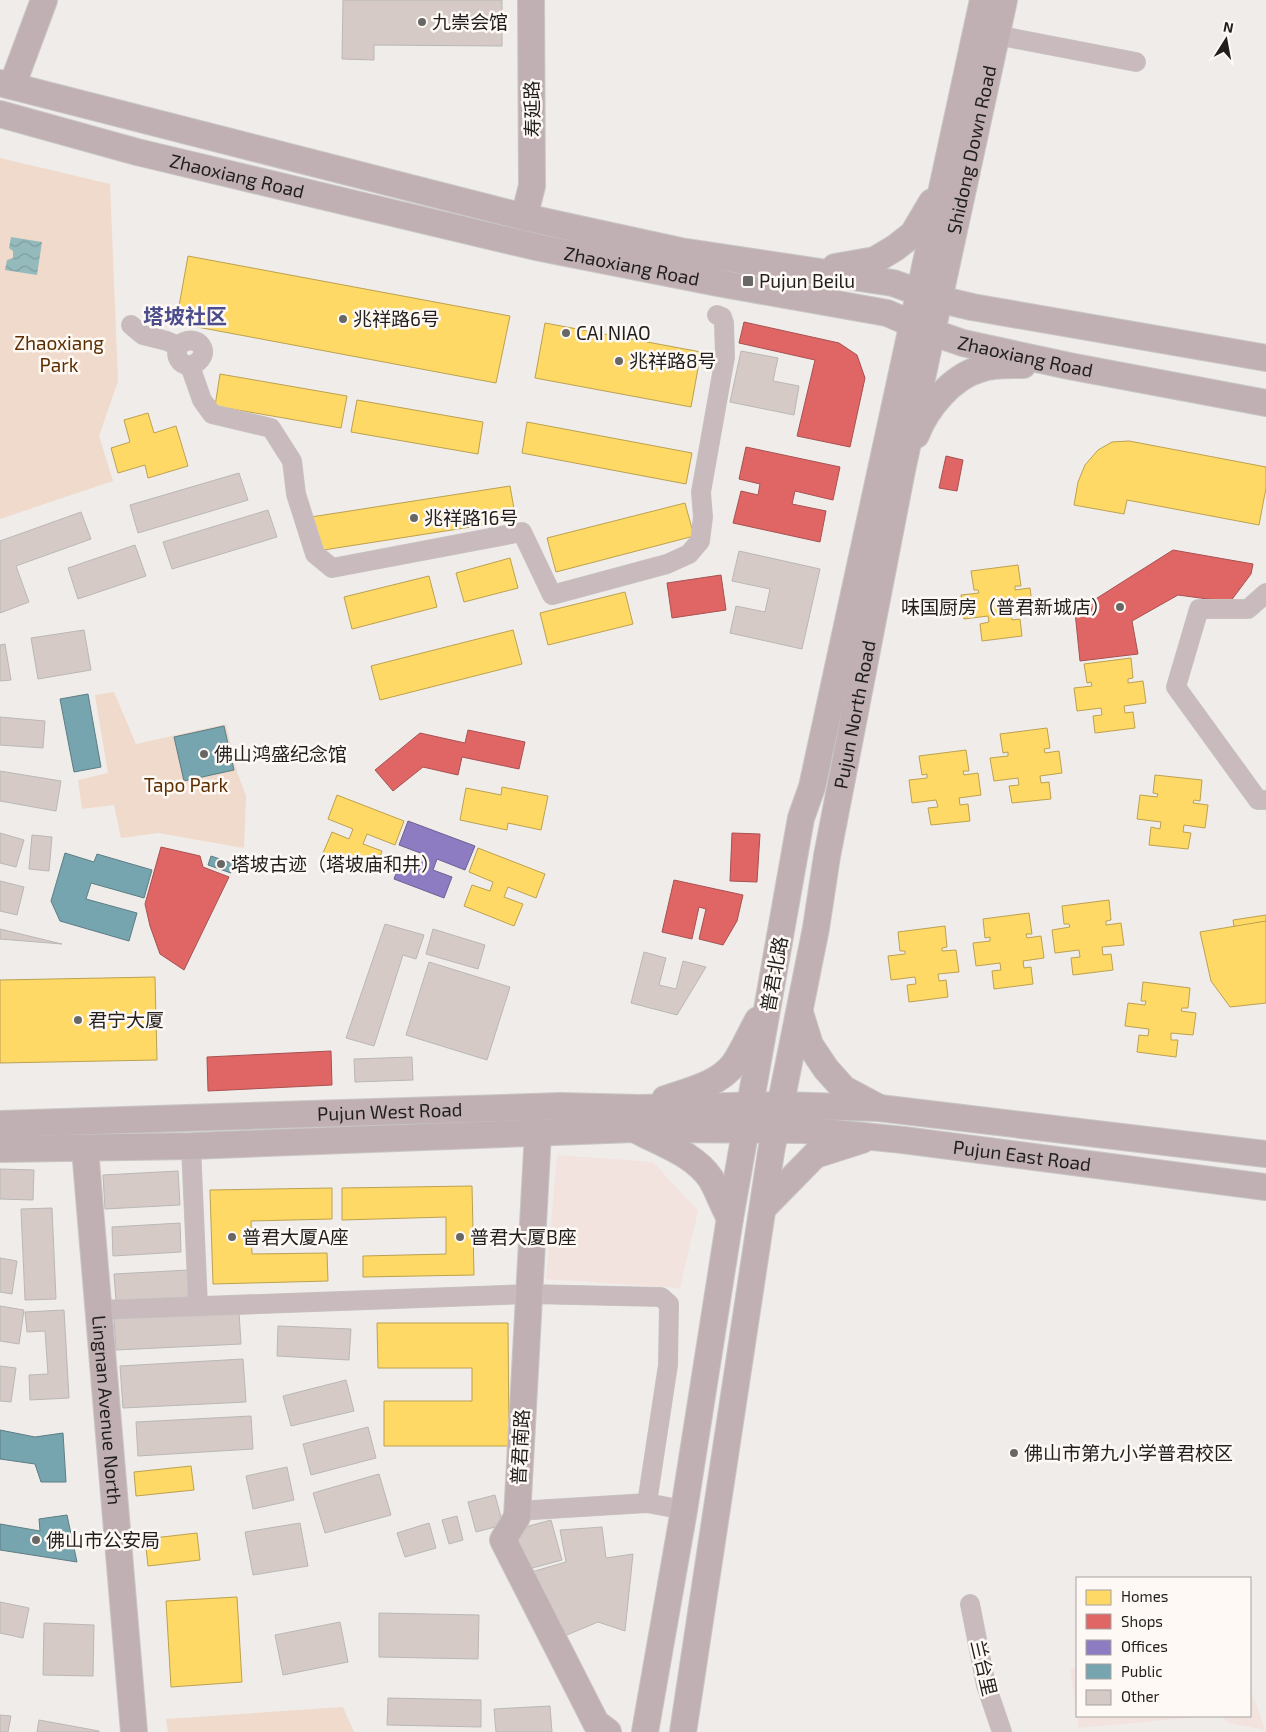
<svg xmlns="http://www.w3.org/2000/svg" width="1266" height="1732" viewBox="0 0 1266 1732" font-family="'Exo 2','Noto Sans SC',sans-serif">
<defs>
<pattern id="water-waves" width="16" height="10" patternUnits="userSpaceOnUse" patternTransform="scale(1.25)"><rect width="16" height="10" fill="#94babc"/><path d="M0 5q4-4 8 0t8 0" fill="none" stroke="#7f9fa1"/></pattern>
</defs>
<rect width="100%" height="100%" fill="#efecea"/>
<g fill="#f3e3de">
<path d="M557,1155L653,1162L698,1211L680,1288L546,1279Z"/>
<path d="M1077,1668V1716H1209L1079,1728L1070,1669Z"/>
<path d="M1250,1690L1258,1709L1265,1730L1229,1723L1222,1716H1250Z"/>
</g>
<g fill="#f0dacb">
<path d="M0,158L110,184L118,381L99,436L113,481L0,519Z"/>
<path d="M114,692L136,744L226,724L237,772L246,796L244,848L158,833L121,838L114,805L82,809L78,780L108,773L95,695Z"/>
<path d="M343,1707L354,1732H168L166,1719Z"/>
</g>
<path fill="url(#water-waves)" d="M11,237L42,242L37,275L5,270L7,260L13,258V251L9,248Z"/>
<g fill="#ffd966" stroke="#bca150">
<path d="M188,256L510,316L496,383L176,323Z"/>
<path d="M545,323L701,352L691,407L535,378Z"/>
<path d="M220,374L347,396L341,428L215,406Z"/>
<path d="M357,400L483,422L478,454L351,432Z"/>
<path d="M148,413L154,433L176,426L188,466L148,478L145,465L118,473L111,448L130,442L124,420Z"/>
<path d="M527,422L692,453L686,484L522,453Z"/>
<path d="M1129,441L1266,467V488L1259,525L1127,500L1124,514L1074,505L1078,482L1085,465L1098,450L1112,442Z"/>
<path d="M510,486L516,520L317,551L311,517Z"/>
<path d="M685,503L694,536L556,572L547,538Z"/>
<path d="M510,558L518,588L464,602L456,573Z"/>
<path d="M1018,565L1021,586H1015V590L1030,588L1033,611L1011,613L1012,620L1020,619L1022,636L982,641L980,624L989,622L988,616L964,619L961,595L979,593L978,590H974L971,571Z"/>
<path d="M429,576L437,607L352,629L344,597Z"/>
<path d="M625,592L633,624L548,645L540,613Z"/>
<path d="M513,630L522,664L380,700L371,666Z"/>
<path d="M1131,658L1133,678L1128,679V683L1143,681L1146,703L1124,706L1125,713L1133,712L1135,728L1095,733L1093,716L1102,715L1101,708L1077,711L1074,688L1092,686L1091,682L1087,683L1084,664Z"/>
<path d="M1047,728L1050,748L1044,749L1045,753L1059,751L1062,773L1040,776L1041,783L1049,782L1051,799L1012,803L1009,786L1019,785L1018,778L994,781L990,758L1008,756V752L1003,753L1000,734Z"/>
<path d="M966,750L969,771H963L964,775L978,773L981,795L959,798L960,805L968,804L970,821L931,825L928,808L938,807L936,800L912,803L909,780L927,778V774L922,775L919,756Z"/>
<path d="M1155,775L1202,780L1200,801L1194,800L1193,803L1208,805L1205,828L1184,825L1183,832L1191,833L1188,849L1149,845L1151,827L1160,829L1161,822L1137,819L1140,795L1157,797L1158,794L1153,793Z"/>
<path d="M502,787L548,796L541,830L508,823L507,830L460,820L466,788L501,795Z"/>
<path d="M337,795L404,821L395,845L367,834L363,844L382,851L374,873L323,853L332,832L349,839L353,829L328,819Z"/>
<path d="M478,848L545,874L536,898L508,887L504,897L523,904L514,926L464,906L472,885L490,891L493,882L469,872Z"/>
<path d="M1109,900L1111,920L1106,921V925L1121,923L1124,945L1102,947L1103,955L1111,954L1113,970L1073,975L1071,958L1080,957L1079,950L1055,953L1052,930L1070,927L1069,924H1064L1062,906Z"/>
<path d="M1029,913L1032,934H1026L1027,938L1041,936L1044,958L1023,961L1024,968L1031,967L1033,984L994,989L992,971L1001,970L1000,963L976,966L973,943L990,941V937L985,938L983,919Z"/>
<path d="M1266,915V986L1245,989L1242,972L1252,971L1251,964L1226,967L1223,943L1241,941V938H1236L1233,920Z"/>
<path d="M1266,921V1003L1230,1007L1211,981L1200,932Z"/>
<path d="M945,926L947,947L942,948V951L956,950L959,972L938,974L939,981L946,980L948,997L909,1002L907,985L916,984L915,977L891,980L888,956L905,954V951H900L898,932Z"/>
<path d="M155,977L157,1060L0,1063V980Z"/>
<path d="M1143,982L1190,988L1188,1008H1182L1181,1011L1196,1013L1193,1035L1171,1033V1040H1178L1176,1057L1137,1052L1139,1035L1148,1036L1149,1029L1125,1026L1128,1003L1145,1005L1146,1001H1141Z"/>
<path d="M472,1186L474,1275L363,1277V1256L446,1254V1217L342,1220V1188Z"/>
<path d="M332,1188V1219L251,1221L252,1254L327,1253L328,1281L213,1284L210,1190Z"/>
<path d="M377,1323H508L509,1446H384V1401H472V1368H378Z"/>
<path d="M191,1466L194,1490L136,1496L134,1472Z"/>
<path d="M197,1533L200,1560L148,1566L145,1539Z"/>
<path d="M237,1597L242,1682L171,1687L166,1601Z"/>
</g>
<g fill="#e06666" stroke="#a75150">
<path d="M744,322L839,343L857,355L865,378L850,447L797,436L815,360L739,343Z"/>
<path d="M746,447L840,467L833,500L795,491L792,504L826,511L820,542L733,523L741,491L758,495L760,484L739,479Z"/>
<path d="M946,456L963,460L957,491L939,488Z"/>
<path d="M1173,550L1253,564L1251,574L1230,602L1178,595L1132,621L1138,654L1080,661L1075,612Z"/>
<path d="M721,575L726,610L672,618L667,583Z"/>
<path d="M468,730L525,742L519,769L462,757L458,775L423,767L393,791L375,770L420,733L465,743Z"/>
<path d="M732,833L760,834L757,882L730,881Z"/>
<path d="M161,847L200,856L203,867L229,877L184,970L160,954L150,926L145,904Z"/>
<path d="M674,880L743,895L737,921L723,945L699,939L706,909L699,907L692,939L662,932Z"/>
<path d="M331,1051L332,1085L208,1091L207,1057Z"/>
</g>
<path fill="#8e7cc3" stroke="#6d6091" d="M408,821L475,846L465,870L437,859L433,870L452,877L444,898L394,879L402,857L420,864L423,854L399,845Z"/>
<g fill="#76a5af" stroke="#5c7d83">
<path d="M88,694L101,767L74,772L60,699Z"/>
<path d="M224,726L234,770L184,781L174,737Z"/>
<path d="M65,853L94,862L97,854L152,870L144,898L91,883L86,899L137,913L129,941L60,921L51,901Z"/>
<path d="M211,856L234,864L231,873L208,865Z"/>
<path d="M0,1430L35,1437L63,1433L66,1482H41L35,1464L0,1459Z"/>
<path d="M67,1515L77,1562L0,1550V1524L40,1531L39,1519Z"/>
</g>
<g fill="#d5cac6" stroke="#bab7b6">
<path d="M343,0H502V46L374,45V60L342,59Z"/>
<path d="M741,351L778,358L773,381L799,386L794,415L730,402Z"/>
<path d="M239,473L248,500L138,533L130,505Z"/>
<path d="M268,510L277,537L172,569L163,542Z"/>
<path d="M81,512L91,539L16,566L29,602L0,613V541Z"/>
<path d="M135,545L146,576L78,599L68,568Z"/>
<path d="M739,551L820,569L802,649L730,633L736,606L765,612L770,589L732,581Z"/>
<path d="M84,630L91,670L38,679L31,638Z"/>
<path d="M5,644L11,680L0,681V645Z"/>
<path d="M0,717L45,721L43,748L0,745Z"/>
<path d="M0,771L61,781L56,811L0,801Z"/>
<path d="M0,833L24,840L16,867L0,863Z"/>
<path d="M32,835L52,837L49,871L29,869Z"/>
<path d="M0,881L24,887L17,915L0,911Z"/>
<path d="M385,924L424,935L416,959L403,955L374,1046L346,1038Z"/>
<path d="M0,929L62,944L0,939Z"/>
<path d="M433,929L485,945L478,969L426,954Z"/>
<path d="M644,952L666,958L659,985L676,989L683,961L706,967L677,1015L631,1003Z"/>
<path d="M429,962L510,987L487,1060L406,1035Z"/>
<path d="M412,1057L413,1080L355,1082L354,1059Z"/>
<path d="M0,1169L34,1170L33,1200L0,1199Z"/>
<path d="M178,1171L180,1205L105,1209L103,1175Z"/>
<path d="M52,1208L56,1299L25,1300L21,1209Z"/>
<path d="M180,1223L181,1252L113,1256L112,1227Z"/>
<path d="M0,1258L17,1261L12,1294L0,1292Z"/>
<path d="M189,1270L190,1297L116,1301L114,1274Z"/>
<path d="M0,1306L24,1310L19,1344L0,1341Z"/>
<path d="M64,1310L69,1398L30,1400L29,1375L48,1374L45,1331L27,1332L25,1312Z"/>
<path d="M239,1312L241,1344L116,1350L114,1318Z"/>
<path d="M278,1326L351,1329L349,1360L277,1356Z"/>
<path d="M243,1359L246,1402L123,1408L120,1366Z"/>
<path d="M0,1366L16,1368L11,1402L0,1401Z"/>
<path d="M346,1380L354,1411L291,1426L283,1396Z"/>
<path d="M251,1416L253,1449L138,1456L136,1422Z"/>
<path d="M368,1427L376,1458L311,1475L303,1444Z"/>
<path d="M287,1467L294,1500L253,1509L246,1476Z"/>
<path d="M379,1474L391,1515L325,1533L313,1493Z"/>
<path d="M495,1495L503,1525L476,1532L468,1502Z"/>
<path d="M457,1516L463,1540L449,1544L442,1520Z"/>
<path d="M551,1520L562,1560L525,1570L514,1530Z"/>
<path d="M300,1523L308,1566L253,1575L245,1532Z"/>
<path d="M429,1523L436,1548L405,1557L397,1533Z"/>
<path d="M602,1527L606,1558L633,1554L625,1631L598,1622L562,1637L528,1573L566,1562L560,1530Z"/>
<path d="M0,1602L29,1608L23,1638L0,1633Z"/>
<path d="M379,1613L479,1615L478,1659L379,1657Z"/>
<path d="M340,1622L348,1662L283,1675L275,1635Z"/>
<path d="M44,1623L94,1625L93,1676L43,1675Z"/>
<path d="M388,1698L481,1700V1727L387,1725Z"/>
<path d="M550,1706L552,1732H496L494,1709Z"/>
<path d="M0,1715L11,1716L8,1732H0Z"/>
<path d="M39,1720L99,1731V1732H37Z"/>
</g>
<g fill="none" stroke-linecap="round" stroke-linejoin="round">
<defs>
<g id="street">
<path d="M996,35L1136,62"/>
<path d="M131,325L143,335L167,341L178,346C175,357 179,364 190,366C217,356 197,329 178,346"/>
<path d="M190,366L202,400L212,414L271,428L292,461L296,494L315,554L332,568L522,532L552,595L667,564L689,554L700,541L703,517L701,492L725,357L724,323L722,317L717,315"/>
<path d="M1266,593L1248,609H1199L1176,687L1258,800H1266"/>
<path d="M191,1146L198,1305"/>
<path d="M98,1310L528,1294L661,1297L669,1304L668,1365L647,1503"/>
<path d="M517,1511L647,1503L684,1510"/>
<path d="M970,1604L986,1685L1002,1732"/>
</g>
<g id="secondary">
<path d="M0,83L524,217L680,251L893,283L938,299L972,307L1266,358"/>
<path d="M12,86L44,0"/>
<path id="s1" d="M0,114L137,152L536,247L718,283L887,313L931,332L963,343L1069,366L1266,403"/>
<path d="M524,217L532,186L531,0"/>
<path d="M835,267L875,260L895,248L913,234L932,202"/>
<path d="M916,435C926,408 952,377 980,369C994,364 1009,365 1023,365"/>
<path d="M800,1013L810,1045L826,1069L844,1089L876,1106"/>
<path d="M665,1099C688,1091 718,1085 734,1064C743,1051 750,1034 758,1020"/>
<path id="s2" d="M0,1124L561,1106L639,1108L780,1105L879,1108L1266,1154"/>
<path d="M538,1132L517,1517L503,1540L596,1723L608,1732"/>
<path d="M640,1132C665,1145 695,1155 711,1179C718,1191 723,1206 730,1218"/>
<path id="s3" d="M0,1149L191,1146L634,1129L804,1130L903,1140L1266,1187"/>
<path id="s4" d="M85,1149L134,1732"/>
<path d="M763,1208L815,1155L862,1140"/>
<path d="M645,1732L684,1510L730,1218L801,818L812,787L983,0"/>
<path id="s5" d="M683,1732L771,1152L816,928L827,856L902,470L1004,0"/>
</g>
</defs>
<use href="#street" stroke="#c9c7c6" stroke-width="20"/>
<use href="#secondary" stroke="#c9c7c6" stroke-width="28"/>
<use href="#street" stroke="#c9bbbd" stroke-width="19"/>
<use href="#secondary" stroke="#c0b0b4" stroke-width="26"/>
</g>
<g fill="#696765" stroke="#fef9f5" stroke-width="2">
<circle cx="422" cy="22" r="5"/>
<rect x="742" y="275" width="12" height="12" rx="2.5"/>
<circle cx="343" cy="319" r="5"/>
<circle cx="566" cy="333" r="5"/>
<circle cx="619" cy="361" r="5"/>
<circle cx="414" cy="518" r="5"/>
<circle cx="1120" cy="607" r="5"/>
<circle cx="204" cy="754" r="5"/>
<circle cx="221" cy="864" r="5"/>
<circle cx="78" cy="1020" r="5"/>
<circle cx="232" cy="1237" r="5"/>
<circle cx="460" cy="1237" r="5"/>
<circle cx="1014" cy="1453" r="5"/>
<circle cx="36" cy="1540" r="5"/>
</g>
<g text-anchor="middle" stroke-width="5" stroke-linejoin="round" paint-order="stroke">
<g font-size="19" fill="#211f1d" stroke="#fef9f5" text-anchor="start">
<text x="432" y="29">九崇会馆</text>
<text x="759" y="288">Pujun Beilu</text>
<text x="353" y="326">兆祥路6号</text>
<text x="576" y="340">CAI NIAO</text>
<text x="629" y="368">兆祥路8号</text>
<text x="424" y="525">兆祥路16号</text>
<text x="1110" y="614" text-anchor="end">味国厨房（普君新城店）</text>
<text x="214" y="761">佛山鸿盛纪念馆</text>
<text x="231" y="871">塔坡古迹（塔坡庙和井）</text>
<text x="88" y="1027">君宁大厦</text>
<text x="242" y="1244">普君大厦A座</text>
<text x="470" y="1244">普君大厦B座</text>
<text x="1024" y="1460">佛山市第九小学普君校区</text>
<text x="46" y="1547">佛山市公安局</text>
</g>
<g font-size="19" fill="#211f1d" stroke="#fef9f5">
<text transform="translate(532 109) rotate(-91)" y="7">寿延路</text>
<text dy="7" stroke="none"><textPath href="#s5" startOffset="1609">Shidong Down Road</textPath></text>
<text dy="7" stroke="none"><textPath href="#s1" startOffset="245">Zhaoxiang Road</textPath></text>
<text dy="7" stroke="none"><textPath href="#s1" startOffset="650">Zhaoxiang Road</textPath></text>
<text dy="7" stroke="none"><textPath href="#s1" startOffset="1055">Zhaoxiang Road</textPath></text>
<text dy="7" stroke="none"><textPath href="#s5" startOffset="1032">Pujun North Road</textPath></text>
<text transform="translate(774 974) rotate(-80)" y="7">普君北路</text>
<text dy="7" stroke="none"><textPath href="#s2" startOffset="390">Pujun West Road</textPath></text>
<text dy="7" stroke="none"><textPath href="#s3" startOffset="1024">Pujun East Road</textPath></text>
<text dy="7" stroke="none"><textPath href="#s4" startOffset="262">Lingnan Avenue North</textPath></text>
<text transform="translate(520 1447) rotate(-87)" y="7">普君南路</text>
<text transform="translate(984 1668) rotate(77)" y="7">兰台里</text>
</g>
<g font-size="19" fill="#5c2e00" stroke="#fef9f5">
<text x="59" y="350">Zhaoxiang<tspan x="59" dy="22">Park</tspan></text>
<text x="186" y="792">Tapo Park</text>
</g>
<g font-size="21" font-weight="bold" fill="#4e4d8c" stroke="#fef9f5">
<text x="185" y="324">塔坡社区</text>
</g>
</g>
<rect x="1076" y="1577" width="175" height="140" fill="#fef9f5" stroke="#a6a29f"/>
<rect x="1086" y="1590" width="25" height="15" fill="#ffd966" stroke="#a6a29f"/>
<text x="1121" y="1602" font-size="15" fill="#211f1d">Homes</text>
<rect x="1086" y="1614" width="25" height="15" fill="#e06666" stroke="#a6a29f"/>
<text x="1121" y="1627" font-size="15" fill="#211f1d">Shops</text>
<rect x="1086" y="1640" width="25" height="15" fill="#8e7cc3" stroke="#a6a29f"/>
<text x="1121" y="1652" font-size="15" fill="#211f1d">Offices</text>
<rect x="1086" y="1664" width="25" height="15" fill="#76a5af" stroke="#a6a29f"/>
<text x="1121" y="1677" font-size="15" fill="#211f1d">Public</text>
<rect x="1086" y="1690" width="25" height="15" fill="#d5cac6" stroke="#a6a29f"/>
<text x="1121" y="1702" font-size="15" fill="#211f1d">Other</text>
<g transform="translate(1226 40) rotate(11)" stroke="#fef9f5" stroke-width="4" paint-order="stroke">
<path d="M0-4L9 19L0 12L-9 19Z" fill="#211f1d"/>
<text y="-8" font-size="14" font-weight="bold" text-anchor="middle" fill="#211f1d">N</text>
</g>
</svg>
